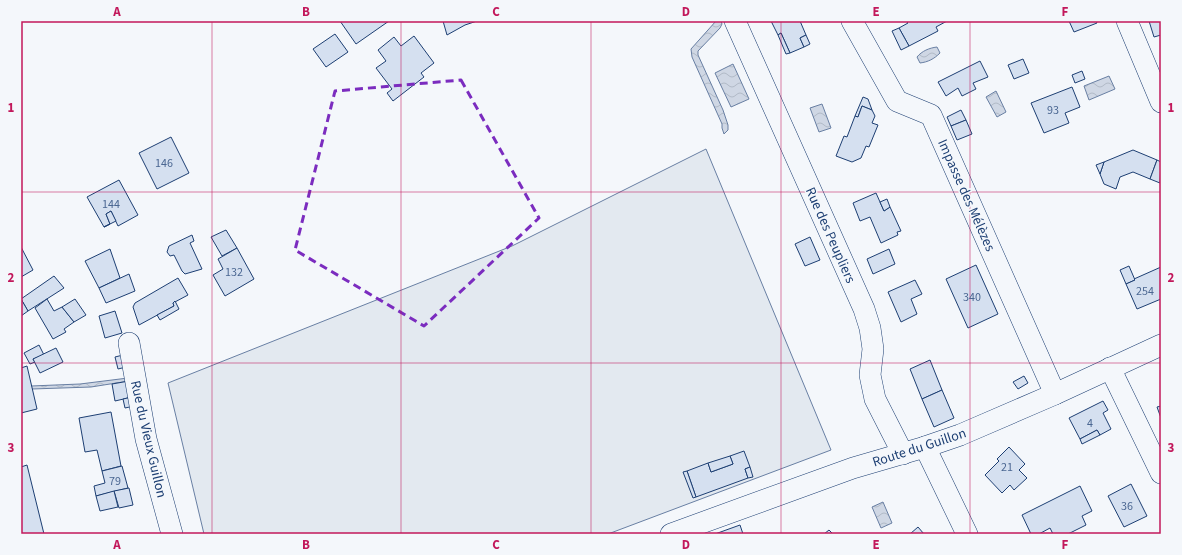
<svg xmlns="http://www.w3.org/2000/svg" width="1182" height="555" viewBox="0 0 1182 555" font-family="'Source Sans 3',sans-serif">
<defs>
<pattern id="water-waves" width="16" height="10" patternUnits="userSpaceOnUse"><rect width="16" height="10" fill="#cfd7e4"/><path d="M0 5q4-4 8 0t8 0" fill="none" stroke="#b1bac7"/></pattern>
</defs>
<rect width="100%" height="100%" fill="#f4f7fb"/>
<path fill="#e3e9f0" stroke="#687fa3" d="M706,149L831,450L608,534H204L168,383L512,246Z"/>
<g fill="url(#water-waves)" stroke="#687fa3">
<path d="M716,21H721L722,24L720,28L698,51V55L723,110L728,125V130L724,134L722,128V124L692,57L691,49Z"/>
<path d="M937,47L940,53C934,59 928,62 920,63L917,57C922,51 929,48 937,47Z"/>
<path d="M733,64L749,99L731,107L715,73Z"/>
<path d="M1109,76L1115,89L1089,100L1084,86Z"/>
<path d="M996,91L1006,112L997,117L986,97Z"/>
<path d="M822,104L831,128L819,132L810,108Z"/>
<path d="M128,378L129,381L91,387L32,389L31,386L80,384Z"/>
<path d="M883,502L892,523L881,528L872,507Z"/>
</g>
<g fill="#d5e0f0" stroke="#1d3f73">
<path d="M340,21H389L356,44Z"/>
<path d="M443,21H477L465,25L447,35Z"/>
<path d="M771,21H800L806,35L800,38L804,47L790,53L781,33L778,35Z"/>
<path d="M909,21H947L936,27L938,31L909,46L899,28L908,23L907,22Z"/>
<path d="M1069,21H1096L1097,23L1074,32Z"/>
<path d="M1149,21H1161V35L1154,37Z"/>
<path d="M899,28L909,46L901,50L892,31Z"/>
<path d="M781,33L790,53L786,54L778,35Z"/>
<path d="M335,34L348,52L326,67L313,49Z"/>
<path d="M806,35L810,44L804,47L800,38Z"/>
<path d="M414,36L434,63L421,73L424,77L393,101L387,93L392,89L376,68L386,61L378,50L394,37L401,46Z"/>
<path d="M1023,59L1029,73L1014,79L1008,65Z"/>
<path d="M980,61L988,77L973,83L976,89L962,96L958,88L946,96L938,82Z"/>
<path d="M1082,71L1085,79L1075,83L1072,75Z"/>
<path d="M1072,87L1080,107L1065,113L1069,123L1044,133L1031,103Z"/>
<path d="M863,97L868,99L872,110L862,106L858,117L855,116Z"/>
<path d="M862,106L872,110L875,116L872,123L878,125L869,147L866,146L861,158L852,162L836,156L844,136L847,137L855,116L858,117Z"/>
<path d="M961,110L966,120L951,126L947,117Z"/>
<path d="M966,120L972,134L957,140L951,126Z"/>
<path d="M171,137L189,173L157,189L139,153Z"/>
<path d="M1133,150L1157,160L1150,179L1133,172L1120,177L1116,189L1104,184L1100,174L1104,162Z"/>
<path d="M1157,160L1161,162L1160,183L1150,179Z"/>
<path d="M1104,162L1100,174L1096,165Z"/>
<path d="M119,180L138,215L118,226L111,211L106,214L110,224L104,227L87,197Z"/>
<path d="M876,193L884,211L890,207L901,231L897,232L898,235L881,243L870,217L860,221L853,203Z"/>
<path d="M887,199L890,207L884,211L880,202Z"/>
<path d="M111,211L116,221L104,227L110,224L106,214Z"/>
<path d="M226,230L237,248L222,256L211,237Z"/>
<path d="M192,235L194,241L190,243L202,269L185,274L182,271L174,255L170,256L167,252L169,246Z"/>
<path d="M810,237L820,260L805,266L795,244Z"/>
<path d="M21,247L33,270L21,277Z"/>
<path d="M237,248L254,279L225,296L213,275L223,269L218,259Z"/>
<path d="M110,249L120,278L99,288L85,261Z"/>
<path d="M889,249L895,264L873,274L867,259Z"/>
<path d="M976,265L998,314L968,328L946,279Z"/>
<path d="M1129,266L1135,280L1126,284L1120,270Z"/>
<path d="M1161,267V299L1137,309L1126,284L1135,280L1134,279Z"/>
<path d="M129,274L135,291L106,303L99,288Z"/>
<path d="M54,276L64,288L28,311L21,299Z"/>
<path d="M178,278L188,295L173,303L174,306L139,325L133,307L135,303Z"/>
<path d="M915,280L922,294L911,299L917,314L901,322L888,292Z"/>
<path d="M21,299L28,311L21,316Z"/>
<path d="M47,299L54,311L62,307L74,322L64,329L66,332L53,339L35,308Z"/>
<path d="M75,299L86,315L74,322L62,307Z"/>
<path d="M175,301L179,309L160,320L157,315L174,306L173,303Z"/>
<path d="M115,311L122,333L105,338L99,316Z"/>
<path d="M39,345L44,355L33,359L35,362L30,364L24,353Z"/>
<path d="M56,348L63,362L40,373L33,359Z"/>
<path d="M123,355L126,367L118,369L115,357Z"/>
<path d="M930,360L942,390L922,399L910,369Z"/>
<path d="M27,366L37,409L21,413V368Z"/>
<path d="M1024,376L1028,383L1018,389L1013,382Z"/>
<path d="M129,381L132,397L115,401L112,384Z"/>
<path d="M942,390L954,418L934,427L922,399Z"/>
<path d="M132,397L134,406L125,408L123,399Z"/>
<path d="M1103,401L1108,410L1103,413L1111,429L1100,435L1097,430L1080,439L1069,418Z"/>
<path d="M1161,406V418L1157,407Z"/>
<path d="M111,412L121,466L102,471L97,450L85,452L79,418Z"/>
<path d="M1097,430L1100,435L1082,444L1080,439Z"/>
<path d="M1009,447L1025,464L1019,470L1027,478L1014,490L1010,485L1002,493L985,475L999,461L997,459Z"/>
<path d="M744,451L750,467L745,469L748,478L696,497L687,471L708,463L711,472L733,464L730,456Z"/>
<path d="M730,456L733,464L711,472L708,463Z"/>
<path d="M27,465L44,534H21V467Z"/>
<path d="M122,466L128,488L96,496L94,486L105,483L102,471Z"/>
<path d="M750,467L753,477L748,478L745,469Z"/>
<path d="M687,471L696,497L693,498L683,472Z"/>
<path d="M1131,484L1147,516L1124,527L1108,496Z"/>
<path d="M1080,486L1092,511L1082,516L1086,525L1068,534H1053L1050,528L1039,534H1031L1022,515Z"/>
<path d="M129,488L133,505L119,508L114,491Z"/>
<path d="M114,491L118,507L100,511L96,496Z"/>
<path d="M740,525L743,534H715Z"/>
<path d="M918,527L924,534H910Z"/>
<path d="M829,530L833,534H824Z"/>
</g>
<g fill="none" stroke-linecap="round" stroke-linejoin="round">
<defs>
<g id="minor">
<path d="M735,21L864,309L870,328L873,349L870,375L875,399L903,454"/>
<path d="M852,21L897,101L931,115L1055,394"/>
<path d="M1127,21L1161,102"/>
<path d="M129,343L146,439L172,534"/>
<path d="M1110,368L1161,473"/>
<path d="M925,447L967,534"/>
<path d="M671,534L853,468L925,447L960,435L1055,394L1161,345"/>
</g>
</defs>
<use href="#minor" stroke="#1d3f73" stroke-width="22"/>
<use href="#minor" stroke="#f4f7fb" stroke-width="21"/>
</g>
<path fill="none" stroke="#7b2cbf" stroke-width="3" stroke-dasharray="8 5" stroke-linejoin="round" d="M461,80L539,218L424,326L295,250L335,91Z"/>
<path fill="none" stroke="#c2185b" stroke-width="1" stroke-opacity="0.55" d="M212,21V534M401,21V534M591,21V534M781,21V534M970,21V534M21,192H1161M21,363H1161"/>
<g text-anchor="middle" stroke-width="3" stroke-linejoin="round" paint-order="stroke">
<g font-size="12" fill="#4b6792">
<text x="1053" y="114">93</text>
<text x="164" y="167">146</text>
<text x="111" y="208">144</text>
<text x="234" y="276">132</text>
<text x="1145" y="295">254</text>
<text x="972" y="301">340</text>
<text x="1090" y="427">4</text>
<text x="1007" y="471">21</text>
<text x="115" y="485">79</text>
<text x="1127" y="510">36</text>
</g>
<g font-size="14" fill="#1d3f73" stroke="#f4f7fb">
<text transform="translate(967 195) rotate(66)" y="5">Impasse des Mélèzes</text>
<text transform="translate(831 235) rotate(66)" y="5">Rue des Peupliers</text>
<text transform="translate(149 439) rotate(77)" y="5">Rue du Vieux Guillon</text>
<text transform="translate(919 447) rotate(-18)" y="5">Route du Guillon</text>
</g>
</g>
<rect width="1182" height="555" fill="none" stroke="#f4f7fb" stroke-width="44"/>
<rect x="22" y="22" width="1138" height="511" fill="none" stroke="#c2185b" stroke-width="1.5"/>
<g font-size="13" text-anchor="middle" font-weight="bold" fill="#c2185b">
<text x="117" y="16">A</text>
<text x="306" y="16">B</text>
<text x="496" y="16">C</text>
<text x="686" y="16">D</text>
<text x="876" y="16">E</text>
<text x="1065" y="16">F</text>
<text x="11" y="112">1</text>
<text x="1171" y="112">1</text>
<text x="11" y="282">2</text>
<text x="1171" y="282">2</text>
<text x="11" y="452">3</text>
<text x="1171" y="452">3</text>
<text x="117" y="549">A</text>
<text x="306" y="549">B</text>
<text x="496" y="549">C</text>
<text x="686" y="549">D</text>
<text x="876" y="549">E</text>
<text x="1065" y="549">F</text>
</g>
</svg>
